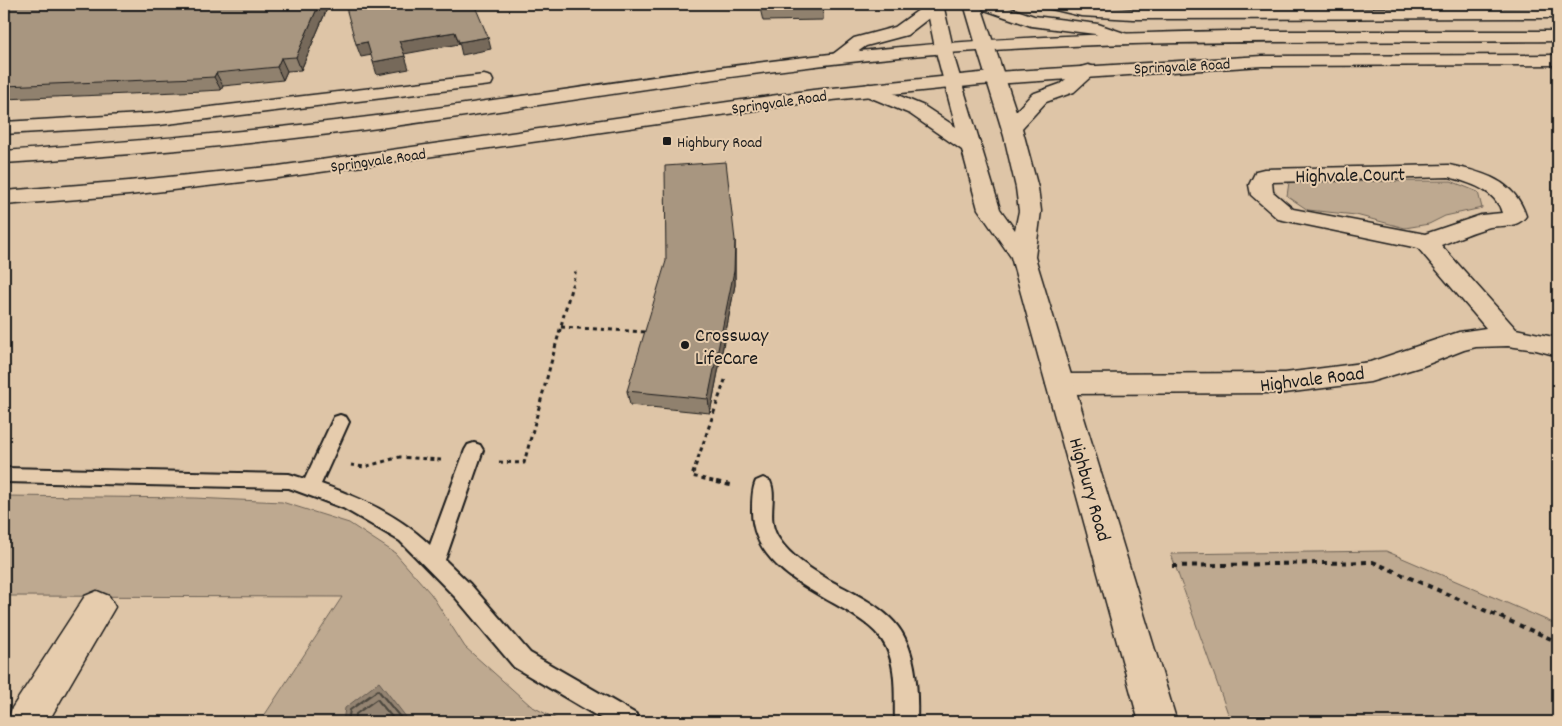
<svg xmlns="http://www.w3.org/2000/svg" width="1562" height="726" viewBox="0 0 1562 726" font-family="Dekko,sans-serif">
<rect width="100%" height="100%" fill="#dec5a7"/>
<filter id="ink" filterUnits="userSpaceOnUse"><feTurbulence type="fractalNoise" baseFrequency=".02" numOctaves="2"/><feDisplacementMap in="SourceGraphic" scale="10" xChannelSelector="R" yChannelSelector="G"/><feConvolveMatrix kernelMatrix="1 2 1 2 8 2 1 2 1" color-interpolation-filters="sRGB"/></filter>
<g filter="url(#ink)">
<g fill="#bea990" stroke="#6d6256">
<path d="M1451,181L1478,192L1482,208L1445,216L1429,224L1405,228L1356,215L1308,210L1287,196L1289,182Z"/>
<path d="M4,496L194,498L282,502L349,523L395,553L431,594L465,647L531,706L562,722H260L342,597L4,596Z"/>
<path d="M1386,551L1558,625V722H1231L1171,554Z"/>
</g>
<path fill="#948472" stroke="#645a50" d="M379,682L410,722H343L345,708Z"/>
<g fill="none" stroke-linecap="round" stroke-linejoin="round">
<g stroke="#4c463e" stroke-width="2">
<path d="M348,722L350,710L378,690L404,722"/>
<path d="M355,722L356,714L377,699L396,722"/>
</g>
<defs>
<g id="lane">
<path d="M340,415L346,417L349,422L321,484C361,498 400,516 430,545L465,450L468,445L474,443L480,445L483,450L445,560L470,584L530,653L636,714L639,722H607L514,667L456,598L400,541L343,508L289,488L4,482V468L289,474L305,479L334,417Z"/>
<path d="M763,478L770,481C778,498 765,519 779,539C791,557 811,569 829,580C850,591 873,602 890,618C917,643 918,688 917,722H895C894,696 898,663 882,640C874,628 860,619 847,611C808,588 752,564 752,511C752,501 752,489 756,481Z"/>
</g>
<g id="street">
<path d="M1041,4H1071L1133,9L1558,8V18L1133,19L1081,16L1043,7Z"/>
<path d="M484,75L491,77L493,81L491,85L159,125L4,134V122L159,113Z"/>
<path d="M1449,165C1482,172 1515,180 1526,216C1518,228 1503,225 1490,227C1474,231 1457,239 1441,245L1516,329L1558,338V356L1536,350L1508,346L1476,347L1464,350L1423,366L1370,382L1285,393L1060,394L1050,391L1046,384L1050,377L1060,374L1285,373L1370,362L1459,332L1486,328L1418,248L1278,219L1251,195L1249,185L1256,171L1264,169ZM1449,177C1470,183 1496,190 1502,213L1481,215L1425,234L1293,209L1273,192L1272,182Z"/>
<path d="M97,591L109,596L115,607L48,722H7L12,708L85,596Z"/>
</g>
<g id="secondary">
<path d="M927,4H943L953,48L950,52L944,53L938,52L935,48L929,18L907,35L866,46L843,62L837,63L831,62L828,58L854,38L895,27Z"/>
<path d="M964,4H999L1034,16L1098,24L1130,35L1133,39L1130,43L1124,44L1118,43L1095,34L1031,26L982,9L994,45L991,49L985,50L979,49L976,45Z"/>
</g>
<path id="primary" d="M985,40L991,41L994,45L1016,111L1032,94L1060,84L1081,67L1088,65L1095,67L1097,71L1074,92L1046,102L1022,128L1038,188L1041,211L1035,257L1177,722H1139L1011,257L978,209L962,150L910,114L862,94L859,90L862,86L869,84L876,86L924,106L956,127L935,48L938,44L944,43L950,44L1000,209L1015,230L1019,211L1016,188L1004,136L976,45L979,41Z"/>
<g id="highway">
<path d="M1229,31H1558V41C1339,43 1119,37 900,57C730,73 563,103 394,126C265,143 134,155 4,163V151C134,141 263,131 392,114C562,92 731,62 901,47C1010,37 1119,33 1229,31Z"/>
<path d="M1558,55V65L1262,66L980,85L813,102L278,178L129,195L4,205V191L129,181L278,166L813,90L980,73L1262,56Z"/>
</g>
</defs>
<use href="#lane" stroke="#1c1c1c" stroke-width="4"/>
<use href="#street" stroke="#1c1c1c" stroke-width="3"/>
<use href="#secondary" stroke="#1c1c1c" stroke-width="3"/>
<use href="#primary" stroke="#1c1c1c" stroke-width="3"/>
<use href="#highway" stroke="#1c1c1c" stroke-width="3"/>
<path stroke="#1c1c1c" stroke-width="2.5" stroke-dasharray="3 3" stroke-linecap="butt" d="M572,286L576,270"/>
<g stroke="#1c1c1c" stroke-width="3" stroke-dasharray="4 4" stroke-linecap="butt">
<path d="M561,327L647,332"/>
<path d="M499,462L524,463L572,285"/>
<path d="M351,465L364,467L400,457L441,460"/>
<path d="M721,483L692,476L725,380"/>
</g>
<g stroke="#1c1c1c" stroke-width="4" stroke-dasharray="5 5" stroke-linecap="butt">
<path d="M716,482L735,486"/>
<path d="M1172,566L1373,562L1558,642"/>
</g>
<use href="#lane" fill="#e6ccad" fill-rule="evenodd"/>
<use href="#street" fill="#e6ccad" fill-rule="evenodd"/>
<use href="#secondary" fill="#e6ccad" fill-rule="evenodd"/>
<use href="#primary" fill="#e6ccad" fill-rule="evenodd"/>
<use href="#highway" fill="#e6ccad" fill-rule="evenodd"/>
</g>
<g fill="#90816e" stroke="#1c1c1c">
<path d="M4,4H329L301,70L287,71L283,80L223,86L221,90L203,91L4,99Z"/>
<path d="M759,4H824L823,20L763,21Z"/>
<path d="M735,240V285L710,413L630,405L627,391Z"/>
</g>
<g fill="#76695a" stroke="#1c1c1c">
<path d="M319,4H329L301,70L296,57Z"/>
<path d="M455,32L459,44L404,54L399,41Z"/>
<path d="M488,37L491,49L462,55L459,42Z"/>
<path d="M367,42L372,55L361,57L356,44Z"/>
<path d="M405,56L409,69L377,75L373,62Z"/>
<path d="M281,58L287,71L283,80L277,67Z"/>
<path d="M216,73L223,86L221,90L214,77Z"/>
<path d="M735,240V285L710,413L708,399Z"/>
</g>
<g fill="#a89680" stroke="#1c1c1c">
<path d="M4,4H319L296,57L281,58L277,67L216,73L214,77L196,78L4,86Z"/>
<path d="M345,4H474L488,37L459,42L455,32L399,41L405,56L373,62L367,42L356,44Z"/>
<path d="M763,4H792L763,5Z"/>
<path d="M726,162L735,240L734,271L708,399L627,391L666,261L665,166Z"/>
</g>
</g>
<g fill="#1c1c1c" stroke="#e6ccad" stroke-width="2">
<rect x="662" y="136" width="10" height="10" rx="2.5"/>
<circle cx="685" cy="345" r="5"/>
</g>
<g text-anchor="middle" stroke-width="4" stroke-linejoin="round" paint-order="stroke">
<g font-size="16" fill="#1c1c1c" stroke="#e6ccad">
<text transform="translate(1182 65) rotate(-3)" y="6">Springvale Road</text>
<text transform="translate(779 101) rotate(-8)" y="6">Springvale Road</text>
<text transform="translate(378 159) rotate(-8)" y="6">Springvale Road</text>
</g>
<g font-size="16" fill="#1c1c1c" stroke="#e6ccad" text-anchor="start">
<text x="677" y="147">Highbury Road</text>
</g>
<g font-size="20" fill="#1c1c1c" stroke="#e6ccad">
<text transform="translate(1350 174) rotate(-1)" y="7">Highvale Court</text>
<text transform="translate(1312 378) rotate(-7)" y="7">Highvale Road</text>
<text transform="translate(1091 489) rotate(74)" y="7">Highbury Road</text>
</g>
<g font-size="20" fill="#1c1c1c" stroke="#e6ccad" text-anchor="start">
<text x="695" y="341">Crossway<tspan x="695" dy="23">LifeCare</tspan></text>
</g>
</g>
<rect width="1562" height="726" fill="none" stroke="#e6ccad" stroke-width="20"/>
<rect x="10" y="10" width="1542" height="706" fill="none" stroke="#1c1c1c" stroke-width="2" filter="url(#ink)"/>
</svg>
